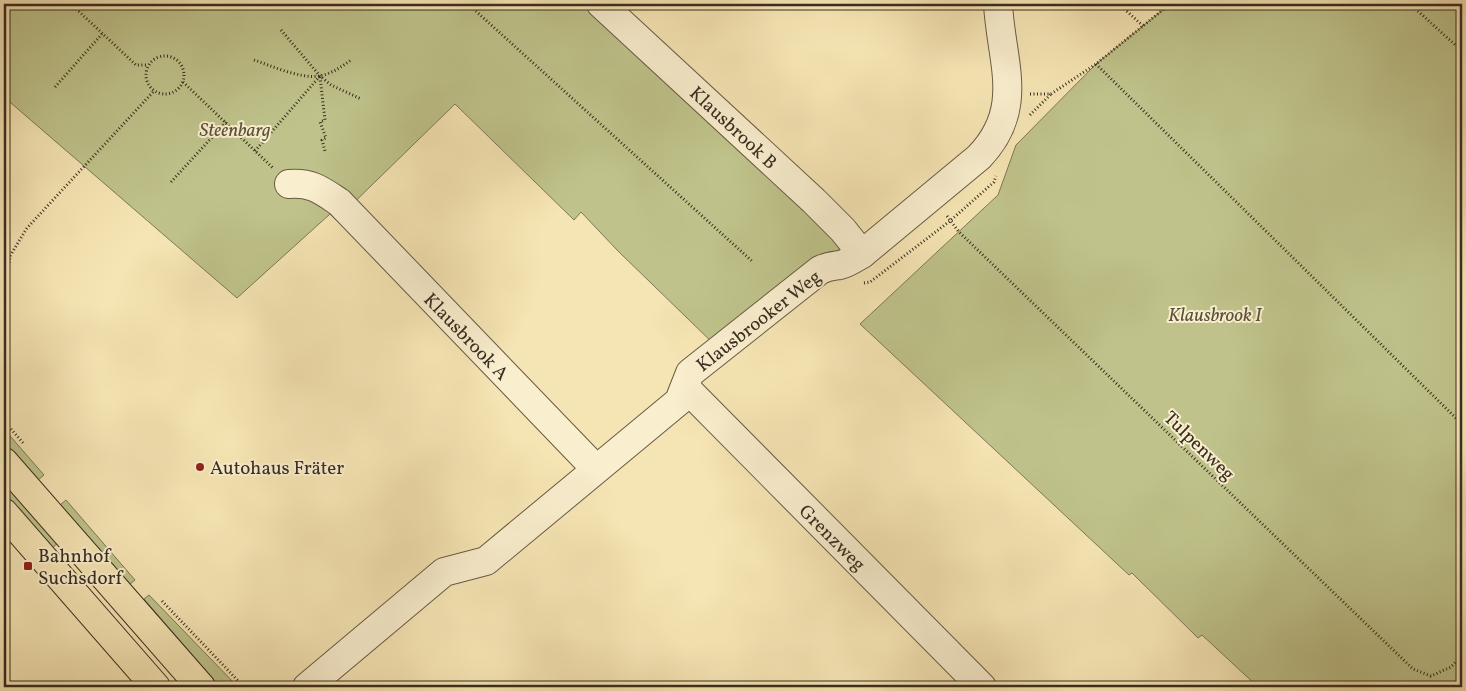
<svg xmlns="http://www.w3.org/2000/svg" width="1466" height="691" viewBox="0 0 1466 691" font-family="Vollkorn,serif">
<rect width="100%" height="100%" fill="#f6e5b4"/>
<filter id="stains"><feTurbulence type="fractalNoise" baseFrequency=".004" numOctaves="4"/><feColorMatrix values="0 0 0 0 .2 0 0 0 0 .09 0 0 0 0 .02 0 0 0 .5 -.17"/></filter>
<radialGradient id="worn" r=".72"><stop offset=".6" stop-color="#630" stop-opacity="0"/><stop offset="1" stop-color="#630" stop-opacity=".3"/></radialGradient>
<g fill="#bfc38b" stroke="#7c7856">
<path d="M4,4H592L858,253L720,350L618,251L581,212L574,220L455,104L336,220L330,214L237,298L4,97Z"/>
<path d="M1170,4H1462V687H1258L1202,635L1198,638L1132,573L1129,575L860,324L998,195L1016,145L1096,64Z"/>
<path d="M4,429L44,475L38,480L4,442Z"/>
<path d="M4,481L58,543L52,548L4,494Z"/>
<path d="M66,500L135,580L129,585L60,505Z"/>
<path d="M149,595L238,687H220L144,599Z"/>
</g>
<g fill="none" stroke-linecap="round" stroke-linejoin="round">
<defs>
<g id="minor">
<path d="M601,4L814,201L843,230L862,254"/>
<path d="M289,184C311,182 321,190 339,202L596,469"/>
<path d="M685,387L982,687"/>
<path d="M307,687L444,572L486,561L679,401L690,373L820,270C828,266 832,266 840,265C848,263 855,258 862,254L979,157C1026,108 1001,62 998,4"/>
</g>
<g id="major">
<path d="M4,462L201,687"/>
<path d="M4,513L156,687"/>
</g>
</defs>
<use href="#minor" stroke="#685b45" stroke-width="30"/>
<use href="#major" stroke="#382d20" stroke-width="30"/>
<g stroke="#382d20" stroke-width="3" stroke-dasharray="1 2.5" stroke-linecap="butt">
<path d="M71,4L136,65H148"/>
<path d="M468,4L753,262"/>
<path d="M1119,4L1143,26"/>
<path d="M1410,4L1462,51"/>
<path d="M76,9L81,4"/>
<path d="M281,30L320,76L331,85L361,99"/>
<circle cx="165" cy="75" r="19"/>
<path d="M254,60C272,66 300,79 319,76C331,74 341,67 351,60"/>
<path d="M1096,64L1462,424"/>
<path d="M320,77L325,120L320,122L326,138L322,140L325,151"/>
<path d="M183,82L273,168"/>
<path d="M55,87L102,34"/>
<path d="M1030,94H1051L1096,64L1170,4"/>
<path d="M1030,115L1051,94"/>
<path d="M255,151L320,76"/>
<path d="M171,182L226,122"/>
<path d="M947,216L959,232L1413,669L1431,676L1451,667L1462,655"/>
<path d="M864,283L870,282L950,221L994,182L996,176"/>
<path d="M4,301L10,256L27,228L154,91"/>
<path d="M4,342V371"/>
<path d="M4,421L24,444"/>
<path d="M162,601L244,687"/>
</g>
<use href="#minor" stroke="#f9eece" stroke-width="28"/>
<use href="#major" stroke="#f6e5b4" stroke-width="28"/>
</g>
<g fill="#8f2418" stroke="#f9eece" stroke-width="2">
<circle cx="200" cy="467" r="5"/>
<rect x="23" y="561" width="10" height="10" rx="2.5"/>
</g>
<g text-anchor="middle" stroke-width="4" stroke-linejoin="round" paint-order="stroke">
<g font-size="19" fill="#382d20" stroke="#f9eece">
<text transform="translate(734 127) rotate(43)" y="7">Klausbrook B</text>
<text transform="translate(758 320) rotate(-38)" y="7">Klausbrooker Weg</text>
<text transform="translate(467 336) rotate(46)" y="7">Klausbrook A</text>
<text transform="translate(1200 445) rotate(44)" y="7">Tulpenweg</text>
<text transform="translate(833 537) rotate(45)" y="7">Grenzweg</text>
</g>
<g font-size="19" font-style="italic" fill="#5a523b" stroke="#f9eece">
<text x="235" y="136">Steenbarg</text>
<text x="1215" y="321">Klausbrook I</text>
</g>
<g font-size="19" fill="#382d20" stroke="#f9eece" text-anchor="start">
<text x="210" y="474">Autohaus Fräter</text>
<text x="38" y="562">Bahnhof<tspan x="38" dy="22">Suchsdorf</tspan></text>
</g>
</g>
<rect width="1466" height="691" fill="none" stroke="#f6e5b4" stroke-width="20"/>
<rect x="5" y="5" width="1456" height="681" fill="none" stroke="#382d20" stroke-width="2.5"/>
<rect x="10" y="10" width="1446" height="671" fill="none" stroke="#382d20"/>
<rect width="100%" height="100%" filter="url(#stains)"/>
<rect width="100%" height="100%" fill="url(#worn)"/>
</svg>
